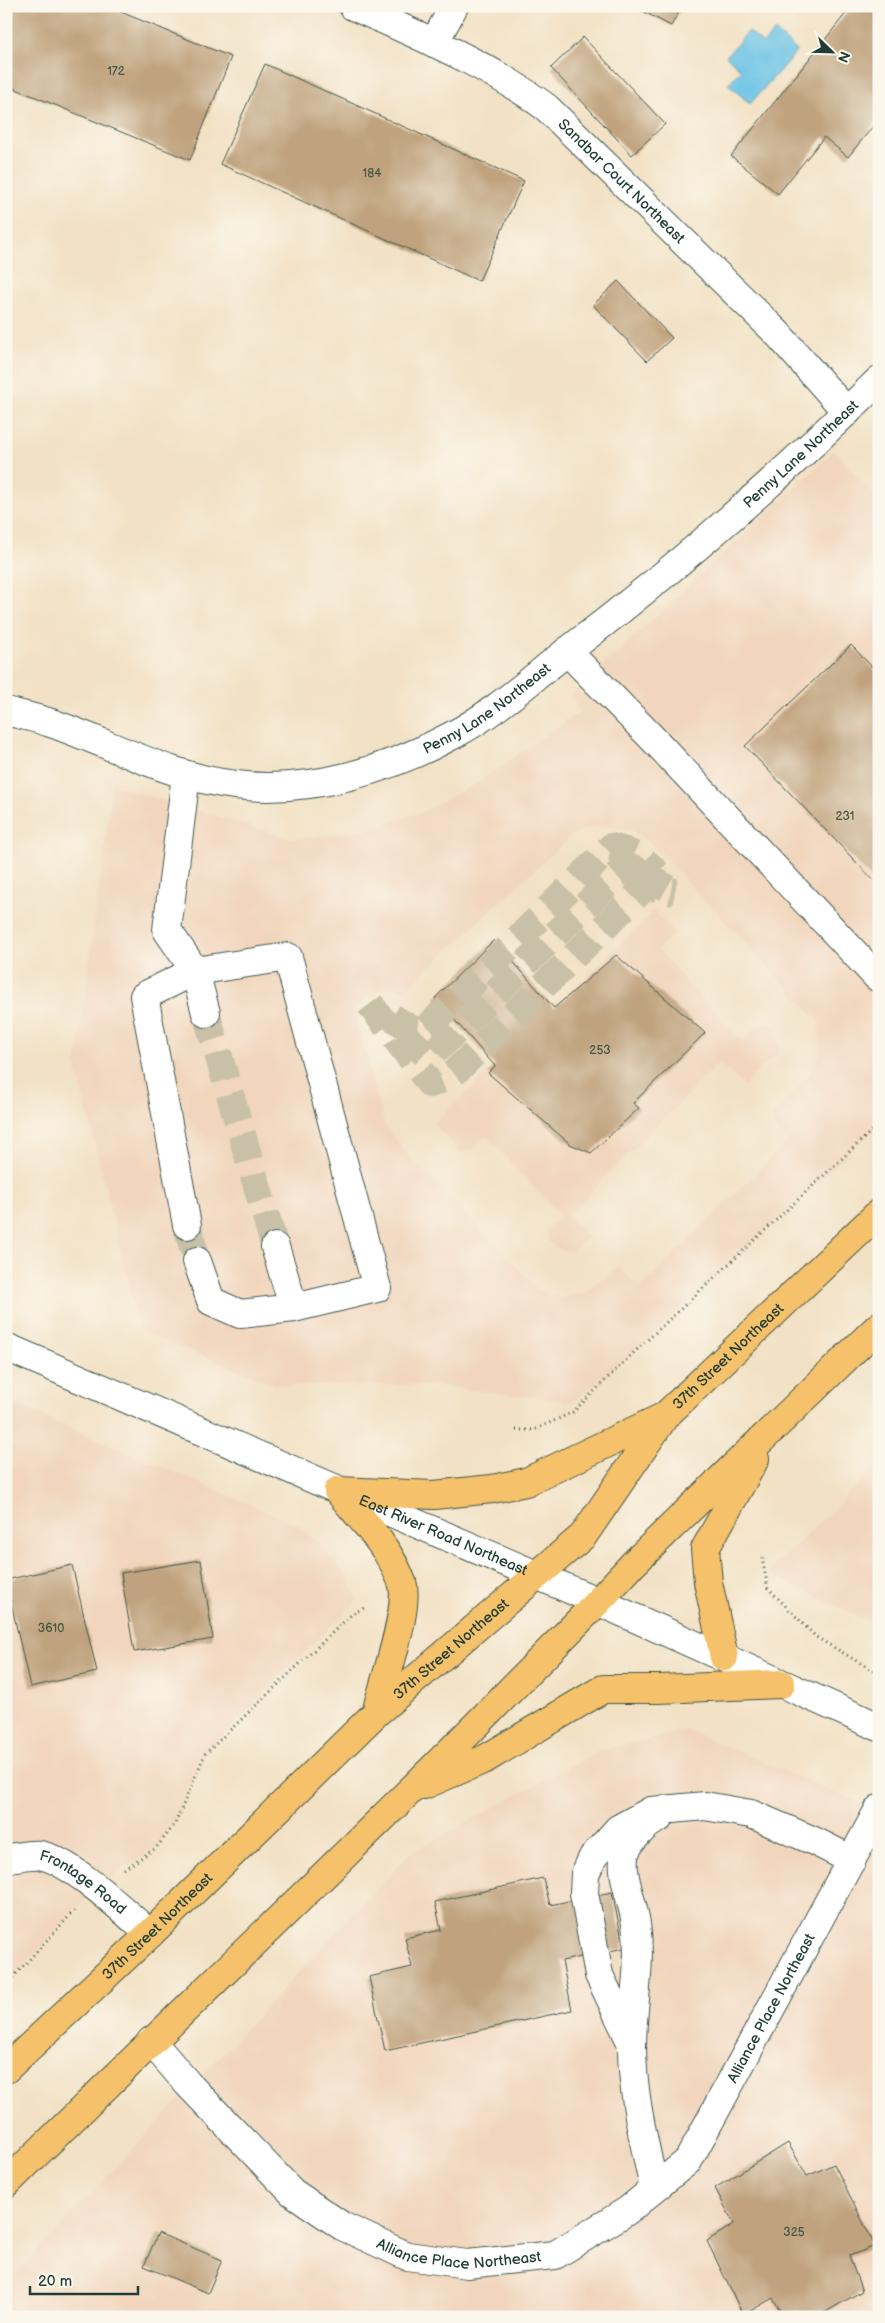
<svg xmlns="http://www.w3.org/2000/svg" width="885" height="2323" viewBox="0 0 885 2323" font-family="'Balsamiq Sans',sans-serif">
<rect width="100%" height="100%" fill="#fbf7ec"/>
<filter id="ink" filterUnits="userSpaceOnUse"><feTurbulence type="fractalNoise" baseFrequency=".02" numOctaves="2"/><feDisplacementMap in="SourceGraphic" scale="10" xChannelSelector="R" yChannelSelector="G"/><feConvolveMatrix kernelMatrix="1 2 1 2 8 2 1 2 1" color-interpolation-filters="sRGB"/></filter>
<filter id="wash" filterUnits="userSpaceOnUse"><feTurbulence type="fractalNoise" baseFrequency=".0096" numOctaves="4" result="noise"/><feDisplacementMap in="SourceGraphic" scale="20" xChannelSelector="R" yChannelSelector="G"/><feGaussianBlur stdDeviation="1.12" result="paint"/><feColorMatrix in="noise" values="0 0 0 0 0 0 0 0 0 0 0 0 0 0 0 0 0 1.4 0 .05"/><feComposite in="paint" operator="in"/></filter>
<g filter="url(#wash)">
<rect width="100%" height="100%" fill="#f2e1c4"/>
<g fill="#f1d5bc" fill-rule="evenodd">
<path d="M834,451L879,500V1125L627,1359L572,1402L432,1385H277L140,1331L76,1066L112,785L293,839L372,829L424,811L477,783L579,712L571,695ZM591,827L618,828L633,832L651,843L817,1019L820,1037L819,1056L807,1078L773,1114L772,1124L788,1141L640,1288L620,1268L612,1270L586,1292L562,1298L547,1294L537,1288L404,1151L384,1124L353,1010L387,986L405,990L572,835Z"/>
<path d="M654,911L675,933L657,949L742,1042L759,1025L766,1024L773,1027L781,1048L775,1057L759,1069L744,1086L719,1063L568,1215L587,1237L571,1252L559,1249L548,1241L546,1231L561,1217L487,1136L470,1151L459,1152L434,1124Z"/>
<path d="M6,1401L299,1525L327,1552L348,1579L358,1599L205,1754L175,1824L156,1848L96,1887L6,1985Z"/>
<path d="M879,1465V1626L767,1573Z"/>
<path d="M687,1730L879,1811V2317H6V2285L410,1853L598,1751Z"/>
</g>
<path fill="#69c2e6" stroke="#44808d" d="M749,31L763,44L775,31L797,51L750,104L728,84L741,70L726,56Z"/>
<g id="blocks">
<g fill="#c0a37e">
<path d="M6,6H106L231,57L190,160L6,85Z"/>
<path d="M633,6H682L671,26Z"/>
<path d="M852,6H868L879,15V119L848,157L824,137L778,194L731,156Z"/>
<path d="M583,37L665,124L632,155L551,68Z"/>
<path d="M265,64L524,181L479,281L220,164Z"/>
<path d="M618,281L672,338L647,361L593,305Z"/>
<path d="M851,645L879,674V886L745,746Z"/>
<path d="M494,940L554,1008L616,955L705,1033L633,1103L639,1108L591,1153L570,1144L488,1073L495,1066L435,998Z"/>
<path d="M201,1560L213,1639L134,1652L121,1573Z"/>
<path d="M72,1565L97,1672L30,1687L6,1580Z"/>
<path d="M543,1878L550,1905L612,1892L624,1948L562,1961L572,2010L385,2051L369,1977L412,1967L405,1938L441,1930L435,1902Z"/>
<path d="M788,2143L807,2176L834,2164L875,2246L849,2256L862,2291L817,2317H784L773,2298L743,2315L707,2241L734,2224L715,2188Z"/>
<path d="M158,2233L222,2260L208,2293L144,2266Z"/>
</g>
</g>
</g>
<g filter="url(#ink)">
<use href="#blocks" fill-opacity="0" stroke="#3f564a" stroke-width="1"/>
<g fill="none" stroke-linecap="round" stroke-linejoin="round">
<g stroke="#c8c0a7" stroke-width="28" stroke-dasharray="28 14" stroke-linecap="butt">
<path d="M370,1004L430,1084L451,1076L646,886L675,892"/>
<path d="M206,1013L275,1247"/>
<path d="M392,1017L409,1028L423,1032L611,847C630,851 644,859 657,873"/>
<path d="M404,1035L429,1057L620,872L633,868L667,888"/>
<path d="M187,1225L197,1261"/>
</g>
<defs>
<g id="minor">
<path id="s1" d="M353,6C419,36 488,64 547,108L777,333L847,412"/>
<path d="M434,43L454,6"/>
<path d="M567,651L660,746L877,977"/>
<path id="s2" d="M6,711C21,715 37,718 51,723C112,744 171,778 236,785C310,794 388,770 453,735C495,713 531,679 569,650C678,567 781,477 879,380"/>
<path d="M186,775L167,930L195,971L206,1013"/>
<path d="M187,1225L144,996L195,971L288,957L377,1288L294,1308L240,1314L211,1301L197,1261"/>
<path d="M275,1247L294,1308"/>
<path id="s3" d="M6,1347L599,1602L879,1727"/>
<path id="s4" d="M6,1860L8,1858C18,1857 30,1854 39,1855C68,1858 127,1914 150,1934"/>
<path id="s5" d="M151,2041L188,2084L292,2192L342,2226L407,2256L467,2264L555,2255L627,2211L688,2161L879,1809"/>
<path d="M632,2044L599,1975L584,1893L585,1874L593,1857L618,1829L651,1811L705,1806L751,1814L814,1841L852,1860"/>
<path d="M654,2188C644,2141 632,2094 632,2046C632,2005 642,1965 636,1924C634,1904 619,1873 625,1853C630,1840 647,1823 659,1818"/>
</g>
<g id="major">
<path d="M338,1491L434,1495L492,1489L526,1482L663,1417"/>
<path d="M338,1491C361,1519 389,1547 402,1582C411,1606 383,1685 376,1713"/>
<path d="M724,1657L708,1582L705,1549L755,1459"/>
<path d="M424,1785L485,1759L603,1689H659L781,1684"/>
<path id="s6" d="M6,2069L150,1934L376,1713L583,1536L665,1416L879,1213"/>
<path d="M6,2184C167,2025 332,1871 491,1710C538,1661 588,1614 633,1564L879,1326"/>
</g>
</defs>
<use href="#minor" stroke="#3f564a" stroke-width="30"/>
<use href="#major" stroke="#3f564a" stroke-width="30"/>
<g stroke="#3f564a" stroke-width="3" stroke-dasharray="1 4" stroke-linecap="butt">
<path d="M516,1430H534L573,1412L627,1359L879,1124"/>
<path d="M762,1558L768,1588L816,1637L879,1674"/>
<path d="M124,1869L156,1848L175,1824L205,1754L352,1614L364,1608"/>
<path d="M6,1985L74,1911"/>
</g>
<use href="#minor" stroke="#fff" stroke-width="28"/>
<use href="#major" stroke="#f5c16b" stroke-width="28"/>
</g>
</g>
<g text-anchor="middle" stroke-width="4" stroke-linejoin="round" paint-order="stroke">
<g font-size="12" fill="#475646">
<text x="116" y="75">172</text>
<text x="372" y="177">184</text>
<text x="845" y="820">231</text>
<text x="600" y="1054">253</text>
<text x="51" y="1632">3610</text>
<text x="794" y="2236">325</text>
</g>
<g font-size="15" fill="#1f3d34" stroke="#fbf7ec">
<text dy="5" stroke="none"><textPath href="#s1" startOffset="324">Sandbar Court Northeast</textPath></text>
<text dy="5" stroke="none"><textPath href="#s2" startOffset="916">Penny Lane Northeast</textPath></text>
<text dy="5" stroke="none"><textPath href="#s2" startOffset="511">Penny Lane Northeast</textPath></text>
<text dy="5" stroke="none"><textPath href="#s6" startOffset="1018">37th Street Northeast</textPath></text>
<text dy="5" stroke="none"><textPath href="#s3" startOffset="476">East River Road Northeast</textPath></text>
<text dy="5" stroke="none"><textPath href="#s6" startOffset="612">37th Street Northeast</textPath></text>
<text dy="5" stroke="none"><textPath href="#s4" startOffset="86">Frontage Road</textPath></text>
<text dy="5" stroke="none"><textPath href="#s6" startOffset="208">37th Street Northeast</textPath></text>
<text dy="5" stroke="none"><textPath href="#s5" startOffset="825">Alliance Place Northeast</textPath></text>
<text dy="5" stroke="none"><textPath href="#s5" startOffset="390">Alliance Place Northeast</textPath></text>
</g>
</g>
<rect width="885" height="2323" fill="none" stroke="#fbf7ec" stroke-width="25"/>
<g transform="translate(832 52) rotate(113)" stroke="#fbf7ec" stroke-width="4" paint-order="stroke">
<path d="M0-4L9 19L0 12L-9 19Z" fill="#1f3d34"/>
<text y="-8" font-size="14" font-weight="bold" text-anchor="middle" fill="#1f3d34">N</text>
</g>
<path d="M30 2286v8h108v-8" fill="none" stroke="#1f3d34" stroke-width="2.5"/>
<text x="38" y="2286" font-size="15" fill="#1f3d34" stroke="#fbf7ec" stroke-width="4" paint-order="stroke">20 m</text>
</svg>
